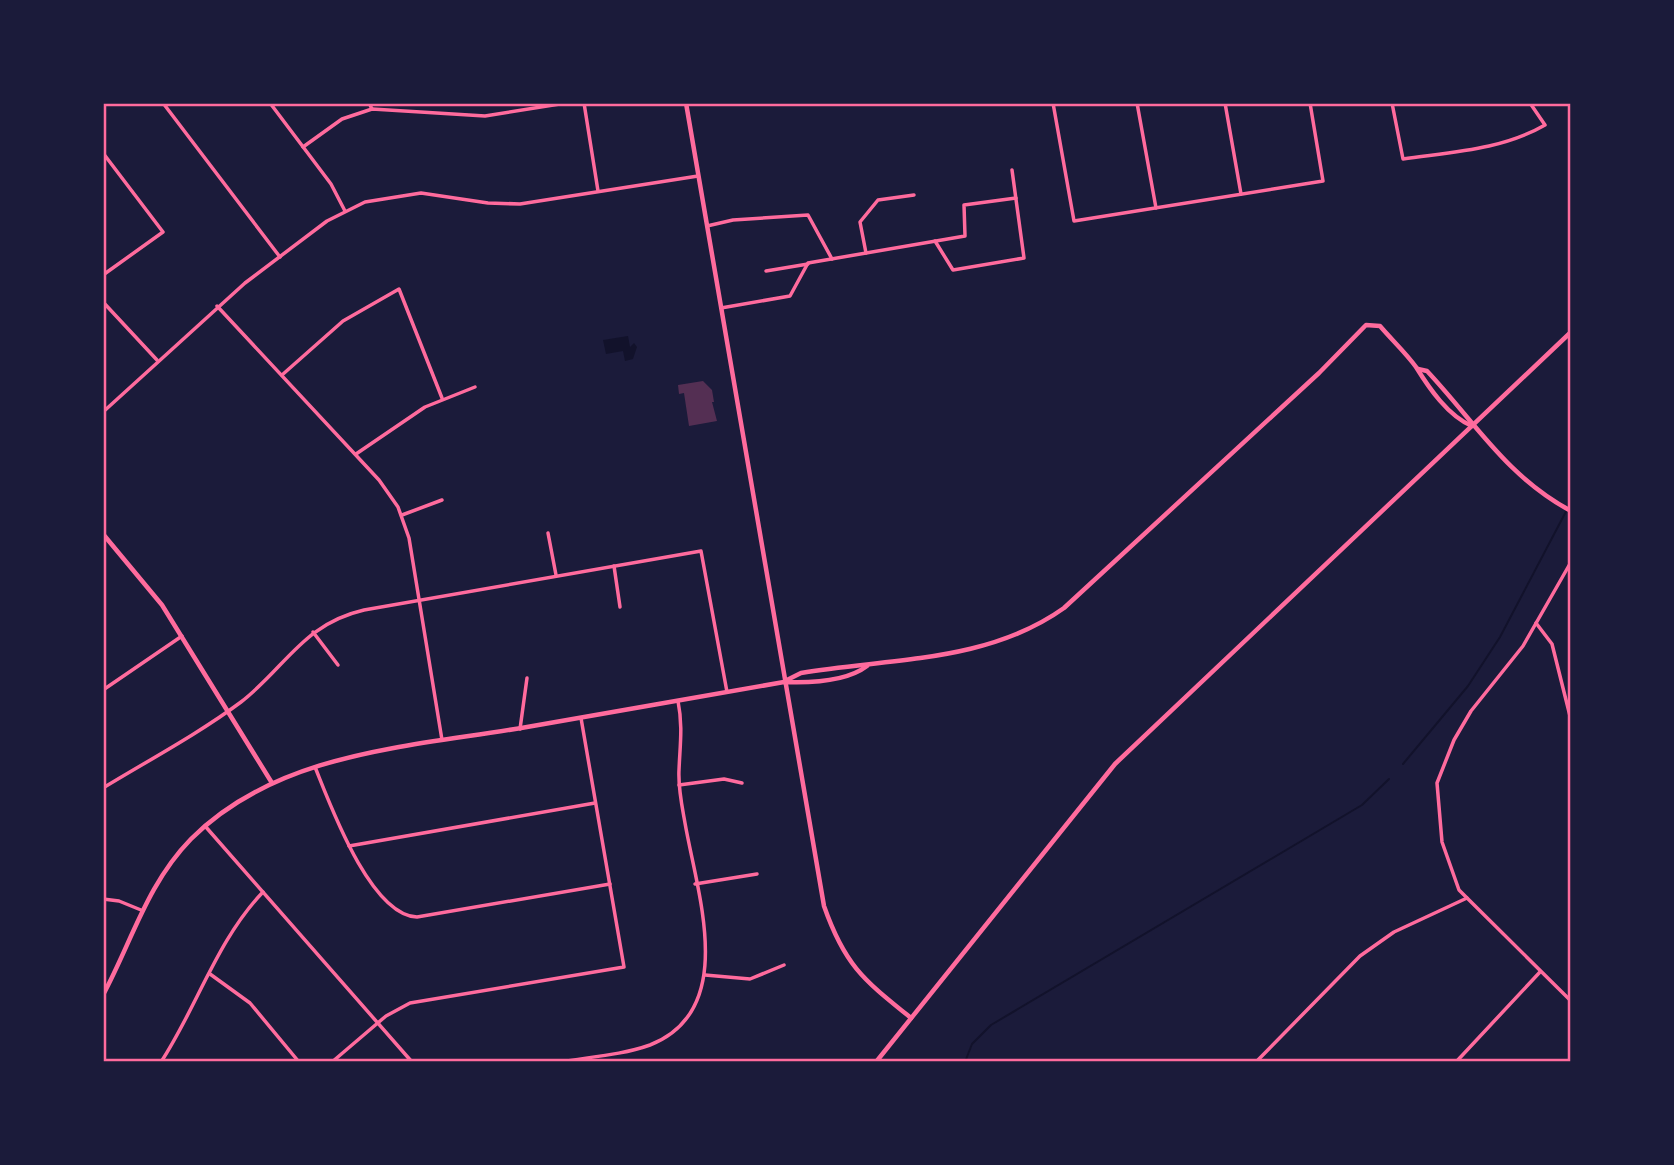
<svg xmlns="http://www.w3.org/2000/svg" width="1674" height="1165" viewBox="0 0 1674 1165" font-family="'Alegreya Sans',sans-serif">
<rect width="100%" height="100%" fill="#1b1b3a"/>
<path fill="#12122b" d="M628,336L630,347L634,343L637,347L633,359L625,361L623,351L606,354L603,340Z"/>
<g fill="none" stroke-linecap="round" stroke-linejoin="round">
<g stroke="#12122b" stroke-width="2">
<path d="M1403,764L1468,686L1500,637L1571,502"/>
<path d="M965,1062L972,1044L991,1025L1362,805L1389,779"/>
</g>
</g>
<path fill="#542f53" d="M703,381L712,390L714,402H712L717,421L689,426L684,393L679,394L678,385Z"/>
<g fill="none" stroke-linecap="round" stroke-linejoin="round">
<g stroke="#ff6b9d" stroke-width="3.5">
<path d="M163,103L280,257"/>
<path d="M270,103L331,184L345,211"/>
<path d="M369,103L372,109"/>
<path d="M584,103L598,191"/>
<path d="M1053,103L1074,221L1323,181L1310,103"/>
<path d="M1137,103L1156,208"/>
<path d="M1225,103L1241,194"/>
<path d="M1392,103L1403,159C1451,152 1502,150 1545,125L1530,103"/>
<path d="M303,147L342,119L372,109L485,116L566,103"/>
<path d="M103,153L163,232L103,275"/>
<path d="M707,226L733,220L808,215L832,259"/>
<path d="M935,241L953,270L1024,258L1012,170"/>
<path d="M866,253L860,222L878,200L914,195"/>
<path d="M766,271L808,264"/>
<path d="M103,302L157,360"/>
<path d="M217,306L379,480L398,507L409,538L442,740"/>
<path d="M721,308L790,296L808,263L965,236L964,205L1016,198"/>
<path d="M282,375L343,321L399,289L442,398"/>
<path d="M103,412L245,283L327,221L365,202L421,193L488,203L520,204L698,176"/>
<path d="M356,454L425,407L475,387"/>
<path d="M402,515L442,500"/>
<path d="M548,533L556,575"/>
<path d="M1571,562L1523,646L1471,711L1454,740L1437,783L1442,842L1459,890L1571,1001"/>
<path d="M614,566L620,607"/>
<path d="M1536,623L1552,644L1571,720"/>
<path d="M313,632L338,665"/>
<path d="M103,690L182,636"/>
<path d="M520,729L527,678"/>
<path d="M315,767C330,804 370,915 417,917L610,884"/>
<path d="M679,785L724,779L742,783"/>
<path d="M103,788C149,760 198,734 241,702C286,667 303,624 364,610L701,551L727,692"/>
<path d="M205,826L412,1062"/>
<path d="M349,846L595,803"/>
<path d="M695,884L757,874"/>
<path d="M103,899L119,901L141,910"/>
<path d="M210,974L250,1003L299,1062"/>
<path d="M705,975L750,979L784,965"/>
<path d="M161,1062C197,1007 217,940 263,892"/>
<path d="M332,1062L386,1016L410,1003L624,967L581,718"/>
<path d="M560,1062C589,1057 622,1055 650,1045C739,1010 697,893 685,823C682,806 678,788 679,770C680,745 683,726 678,701"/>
<path d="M1256,1062L1360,956L1394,932L1467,898"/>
<path d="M1456,1062L1540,972"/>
</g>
<g stroke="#ff6b9d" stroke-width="4.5">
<path d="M686,103L824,906C845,966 864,980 911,1018"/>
<path d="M1418,369L1427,371C1475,422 1506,476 1571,511"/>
<path d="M103,534L162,605L272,783"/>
<path d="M785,681L801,673C890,658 987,663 1064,608L1319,373L1366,325L1380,326C1391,339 1406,353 1416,367C1429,388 1448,416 1472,426"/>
<path d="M103,995C132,941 147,884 191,839C279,751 412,747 527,727C613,712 698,697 784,682C810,683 846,682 867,666"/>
<path d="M876,1062L1115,764L1571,332"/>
</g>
</g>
<rect width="1674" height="1165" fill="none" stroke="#1b1b3a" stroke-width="210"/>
<rect x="105" y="105" width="1464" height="955" fill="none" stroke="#ff6b9d" stroke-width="2.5"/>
</svg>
